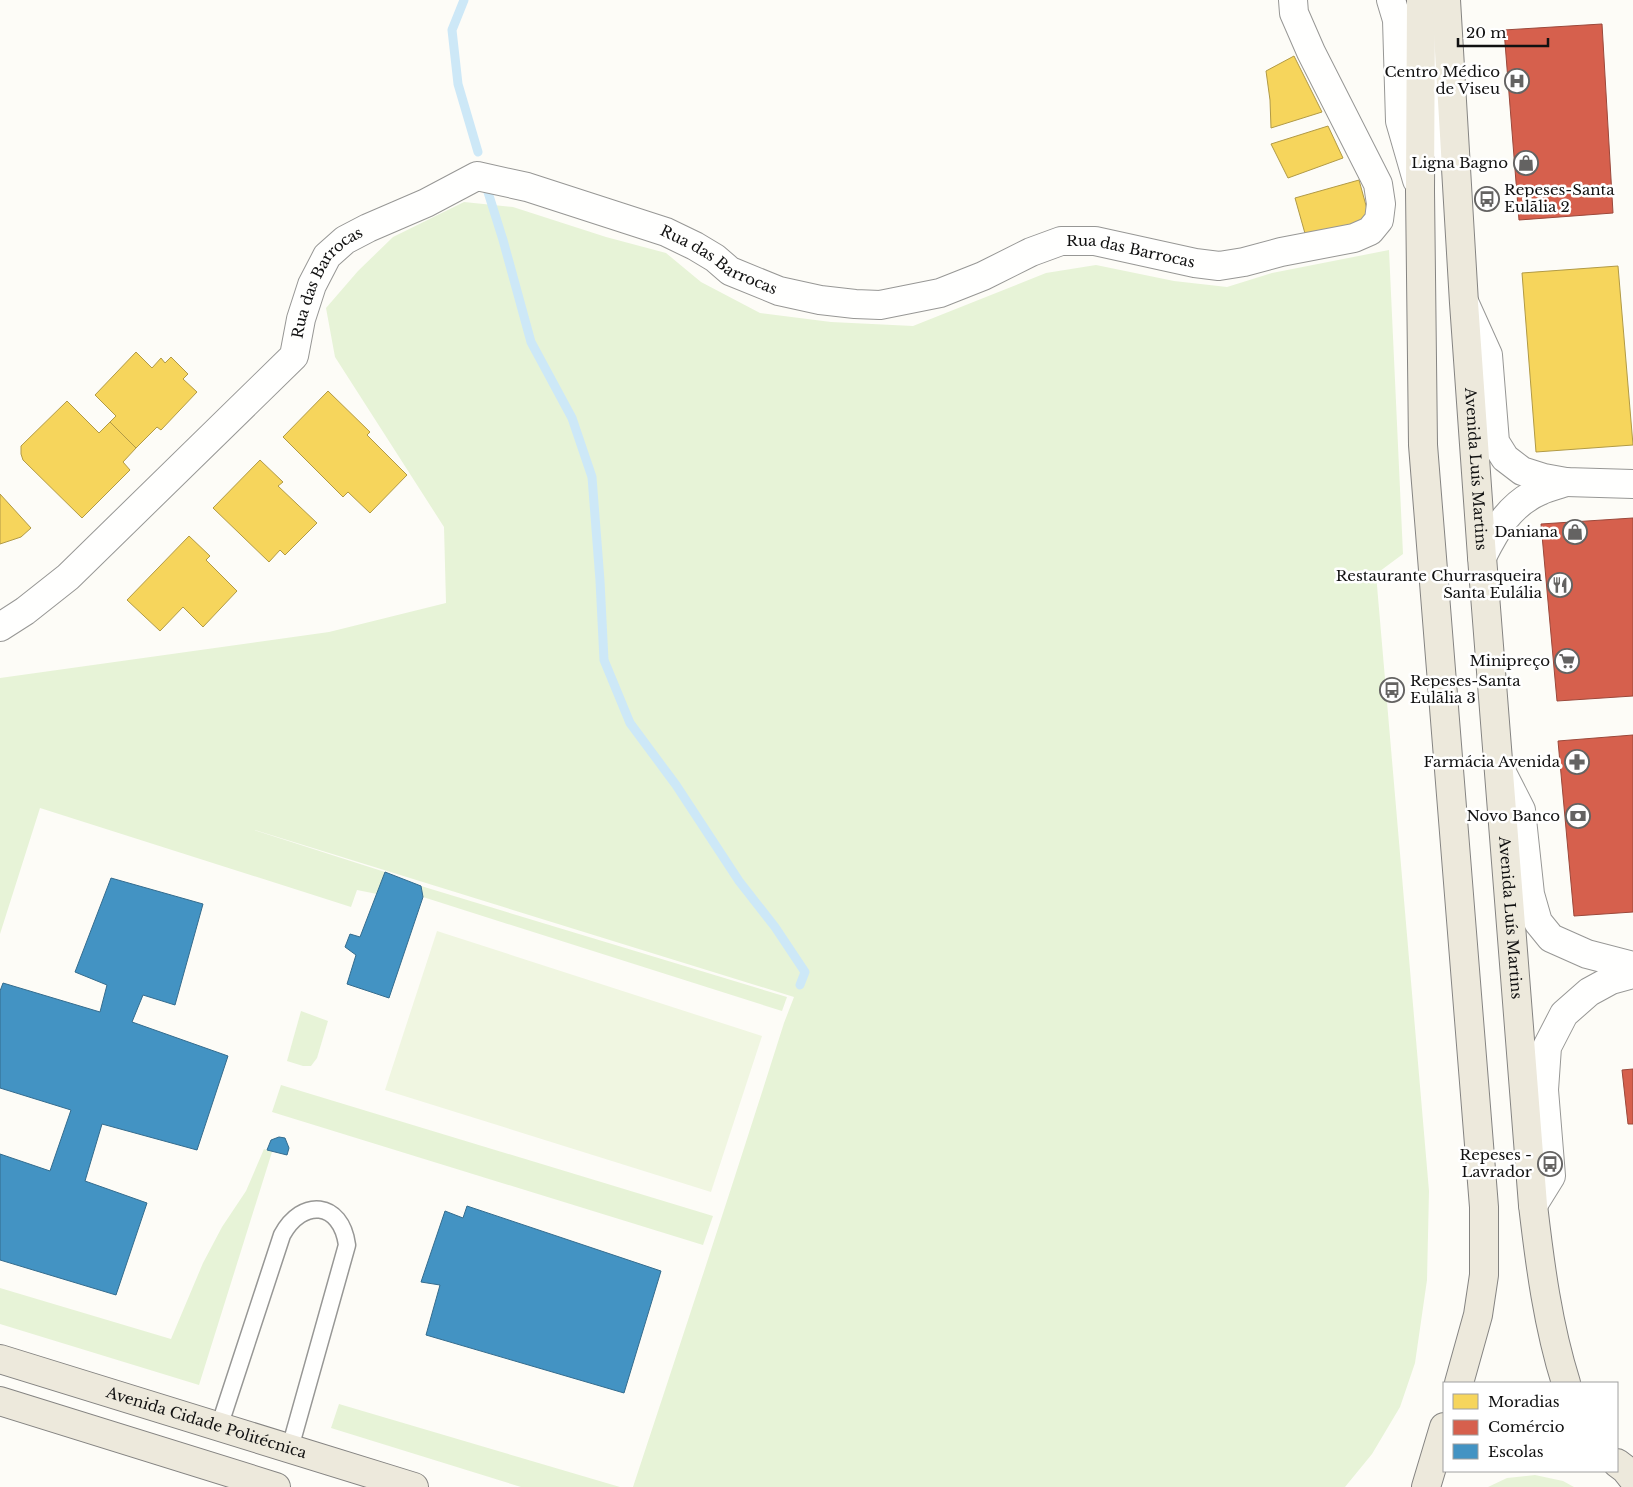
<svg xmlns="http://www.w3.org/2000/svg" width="1633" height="1487" viewBox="0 0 1633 1487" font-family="'Libre Baskerville',serif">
<rect width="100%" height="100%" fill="#fdfcf7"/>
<g fill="#e7f3d7">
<path d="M464,202L513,207L606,237L666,253L701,282L760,313L831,322L913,326L1046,273L1096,265L1174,281L1227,287L1272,273L1389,250L1403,554L1376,574L1429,1191L1427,1280L1415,1363L1400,1407L1372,1454L1345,1487H633C684,1333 735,1178 784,1023L794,997L245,827L385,872L377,894L357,890L351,907L40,808L0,934V678L329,632L446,603L444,527L335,357L326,308L358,271L393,237Z"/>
<path d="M421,886L787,997L782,1011L423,897Z"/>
<path d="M301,1011L328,1021L317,1058L311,1066H303L287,1061Z"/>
<path d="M281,1085L713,1216L703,1245L272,1112Z"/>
<path d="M264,1149L272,1152L199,1385L0,1324V1288L171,1339L203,1263L222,1227L246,1191Z"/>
<path d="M339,1404L620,1487H521L331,1428Z"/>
<path d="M1535,1475L1563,1481L1574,1487H1488L1507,1478Z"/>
</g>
<path fill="#f0f6e1" d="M437,931L762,1036L711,1192L385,1090Z"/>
<g fill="#f6d55c" stroke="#b19a46">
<path d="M1294,56L1322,112L1271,128L1270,100L1266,71Z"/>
<path d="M1328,126L1343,158L1288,178L1271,144Z"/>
<path d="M1359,180L1370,220L1306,237L1295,198Z"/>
<path d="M1618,266L1633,445L1536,452L1522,273Z"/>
<path d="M136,352L152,368L161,358L165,363L171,357L188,374L183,379L197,392L161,430L157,427L136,448L110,422L116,416L95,395Z"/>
<path d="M328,391L370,432L367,435L407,475L370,513L348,492L343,497L283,437Z"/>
<path d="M67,401L99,433L110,422L136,448L123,462L130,470L82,518L23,460L21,454V446Z"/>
<path d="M260,460L283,482L278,486L317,523L285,555L280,550L269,562L213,508Z"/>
<path d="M0,494L31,528L21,537L0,544Z"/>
<path d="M189,536L210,556L206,560L237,591L203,627L183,607L160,631L127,600Z"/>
</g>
<g fill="#d6604d" stroke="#9b483b">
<path d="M1602,24L1613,213L1519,220L1504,30Z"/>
<path d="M1633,518V696L1557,701L1541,524Z"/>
<path d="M1633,735V912L1574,916L1558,741Z"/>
<path d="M1633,1069V1124H1628L1622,1070Z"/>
</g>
<g fill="#4393c3" stroke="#346c8e">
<path d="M385,872L421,886L423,897L389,998L347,984L356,955L345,947L350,934L360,937Z"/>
<path d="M111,878L203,904L175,1005L143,995L132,1022L228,1056L197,1150L102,1124L85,1181L147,1203L116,1295L0,1260V1154L50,1171L71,1110L0,1088V991L3,983L100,1012L107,985L75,972Z"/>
<path d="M279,1137L285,1138L289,1148L287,1155L267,1150L271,1140Z"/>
<path d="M467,1206L661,1271L624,1393L426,1335L440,1285L421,1282L445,1211L463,1218Z"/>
</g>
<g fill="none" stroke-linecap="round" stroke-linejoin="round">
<g stroke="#cde8f7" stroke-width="9">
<path d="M464,0L452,30L458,84L478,152"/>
<path d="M487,189L503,240L531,342L572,418L592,477L600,581L604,660L630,723L676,785L739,881L775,927L805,972L800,985"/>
</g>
<defs>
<path id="lane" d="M219,1427L282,1235C302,1198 341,1201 347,1245L290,1448"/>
<g id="street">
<path d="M1391,0L1397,20L1400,121L1417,180"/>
<path d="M1433,25L1436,109L1449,158"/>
<path d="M1465,304L1488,355L1495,442L1505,458L1522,471L1544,478L1566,482L1633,484"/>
<path d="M1482,557C1496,529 1510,504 1540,491C1548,487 1558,485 1566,482"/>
<path id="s1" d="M0,627L25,611L68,577L294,356L301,319L312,285L327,256L345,240L368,228L426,203L477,176L527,187L666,232L695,246L715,258L730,271L779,291L820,300L855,304L880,305L940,293L983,276L1031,252L1061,241H1095L1195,263L1219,266L1244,262L1281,252L1354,238L1370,231L1379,220L1381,204L1378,184L1311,52L1294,13L1293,0"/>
<path d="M1498,765L1521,810L1530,894L1538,922L1551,938L1587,954L1633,966"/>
<path d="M1533,1205L1551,1176L1544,1090L1547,1047L1564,1014L1589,992L1611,980L1633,974"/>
</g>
<g id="primary">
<path d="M1421,0L1420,191L1423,445L1484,1207V1275L1478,1315L1459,1383"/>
<path id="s2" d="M1446,0L1464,303L1482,557L1533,1205C1540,1265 1548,1326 1566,1383"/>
<path id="s3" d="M0,1359L414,1487"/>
<path d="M0,1401L276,1487"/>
<path d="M1617,1463L1625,1469L1633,1479"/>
<path d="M1426,1487L1444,1427"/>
</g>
</defs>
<use href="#lane" stroke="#979795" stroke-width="19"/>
<use href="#street" stroke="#979795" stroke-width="30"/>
<use href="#primary" stroke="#858482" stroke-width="30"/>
<use href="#lane" stroke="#fffffe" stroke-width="16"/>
<use href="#street" stroke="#fffffe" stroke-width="28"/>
<use href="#primary" stroke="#ede9dc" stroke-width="28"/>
</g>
<defs>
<symbol id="hospital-ring" viewBox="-11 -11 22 22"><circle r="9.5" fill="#fff" stroke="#646362" stroke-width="1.5"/><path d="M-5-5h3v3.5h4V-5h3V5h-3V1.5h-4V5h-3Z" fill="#646362"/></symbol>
<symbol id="shop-ring" viewBox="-11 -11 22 22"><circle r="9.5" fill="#fff" stroke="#646362" stroke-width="1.5"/><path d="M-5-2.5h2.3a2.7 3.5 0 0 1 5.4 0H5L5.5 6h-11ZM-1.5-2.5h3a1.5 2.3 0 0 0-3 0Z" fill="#646362"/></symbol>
<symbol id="bus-ring" viewBox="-11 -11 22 22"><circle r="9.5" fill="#fff" stroke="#646362" stroke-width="1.5"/><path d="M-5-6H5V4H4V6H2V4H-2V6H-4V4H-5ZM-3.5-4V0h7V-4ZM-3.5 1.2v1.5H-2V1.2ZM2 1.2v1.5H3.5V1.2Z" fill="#646362"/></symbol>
<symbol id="restaurant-ring" viewBox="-11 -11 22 22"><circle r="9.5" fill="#fff" stroke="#646362" stroke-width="1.5"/><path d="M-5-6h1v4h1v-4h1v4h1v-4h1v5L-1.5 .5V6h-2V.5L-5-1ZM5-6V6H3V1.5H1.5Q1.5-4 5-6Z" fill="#646362"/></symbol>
<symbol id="supermarket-ring" viewBox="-11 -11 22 22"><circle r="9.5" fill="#fff" stroke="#646362" stroke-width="1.5"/><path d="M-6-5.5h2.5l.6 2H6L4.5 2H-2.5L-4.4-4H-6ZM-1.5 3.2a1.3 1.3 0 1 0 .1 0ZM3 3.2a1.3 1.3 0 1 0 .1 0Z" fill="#646362"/></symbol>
<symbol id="pharmacy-ring" viewBox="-11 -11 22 22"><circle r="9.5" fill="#fff" stroke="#646362" stroke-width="1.5"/><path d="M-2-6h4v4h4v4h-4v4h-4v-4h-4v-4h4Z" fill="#646362"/></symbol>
<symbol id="bank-ring" viewBox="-11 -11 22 22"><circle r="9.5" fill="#fff" stroke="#646362" stroke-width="1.5"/><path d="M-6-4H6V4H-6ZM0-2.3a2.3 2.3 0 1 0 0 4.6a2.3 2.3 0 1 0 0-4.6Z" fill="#646362"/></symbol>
</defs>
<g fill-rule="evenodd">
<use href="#hospital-ring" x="1503" y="67" width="28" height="28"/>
<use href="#shop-ring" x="1512" y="149" width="28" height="28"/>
<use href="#bus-ring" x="1473" y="185" width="28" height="28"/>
<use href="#shop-ring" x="1561" y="518" width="28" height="28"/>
<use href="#restaurant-ring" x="1546" y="571" width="28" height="28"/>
<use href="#supermarket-ring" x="1553" y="647" width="28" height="28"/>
<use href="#bus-ring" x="1378" y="676" width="28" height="28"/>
<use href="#pharmacy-ring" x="1563" y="748" width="28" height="28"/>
<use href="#bank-ring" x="1564" y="802" width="28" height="28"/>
<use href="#bus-ring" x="1536" y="1150" width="28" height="28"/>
</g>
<g text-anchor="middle" stroke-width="5" stroke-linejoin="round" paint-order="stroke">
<g font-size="15" fill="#111" stroke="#fff" text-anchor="end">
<text x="1500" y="77">Centro Médico<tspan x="1500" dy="17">de Viseu</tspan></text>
<text x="1508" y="168">Ligna Bagno</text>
<text x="1504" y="195" text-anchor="start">Repeses-Santa<tspan x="1504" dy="17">Eulãlia 2</tspan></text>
<text x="1558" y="537">Daniana</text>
<text x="1542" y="581">Restaurante Churrasqueira<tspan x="1542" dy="17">Santa Eulália</tspan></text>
<text x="1550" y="666">Minipreço</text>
<text x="1410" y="686" text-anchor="start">Repeses-Santa<tspan x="1410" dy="17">Eulãlia 3</tspan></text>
<text x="1560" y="767">Farmácia Avenida</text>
<text x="1560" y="821">Novo Banco</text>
<text x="1532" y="1160">Repeses -<tspan x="1532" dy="17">Lavrador</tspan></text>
</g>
<g font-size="15" fill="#111" stroke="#fff">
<text dy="5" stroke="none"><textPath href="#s1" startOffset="1369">Rua das Barrocas</textPath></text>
<text dy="5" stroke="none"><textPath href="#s1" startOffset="935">Rua das Barrocas</textPath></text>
<text dy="5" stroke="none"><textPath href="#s1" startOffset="484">Rua das Barrocas</textPath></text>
<text dy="5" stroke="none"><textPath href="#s2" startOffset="470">Avenida Luís Martins</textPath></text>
<text dy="5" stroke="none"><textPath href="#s2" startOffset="920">Avenida Luís Martins</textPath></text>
<text dy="5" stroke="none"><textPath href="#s3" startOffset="216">Avenida Cidade Politécnica</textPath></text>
</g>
</g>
<rect x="1443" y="1382" width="175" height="90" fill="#ffffff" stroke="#a0a0a0"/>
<rect x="1453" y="1394" width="25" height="15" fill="#f6d55c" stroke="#a0a0a0"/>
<text x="1488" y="1407" font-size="15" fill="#111111">Moradias</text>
<rect x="1453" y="1420" width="25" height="15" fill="#d6604d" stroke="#a0a0a0"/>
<text x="1488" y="1432" font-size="15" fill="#111111">Comércio</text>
<rect x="1453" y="1444" width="25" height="15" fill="#4393c3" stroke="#a0a0a0"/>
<text x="1488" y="1457" font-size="15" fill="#111111">Escolas</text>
<path d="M1458 38v8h90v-8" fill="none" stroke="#111111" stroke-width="2.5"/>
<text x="1466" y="38" font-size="15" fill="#111111" stroke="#ffffff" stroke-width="4" paint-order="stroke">20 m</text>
</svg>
